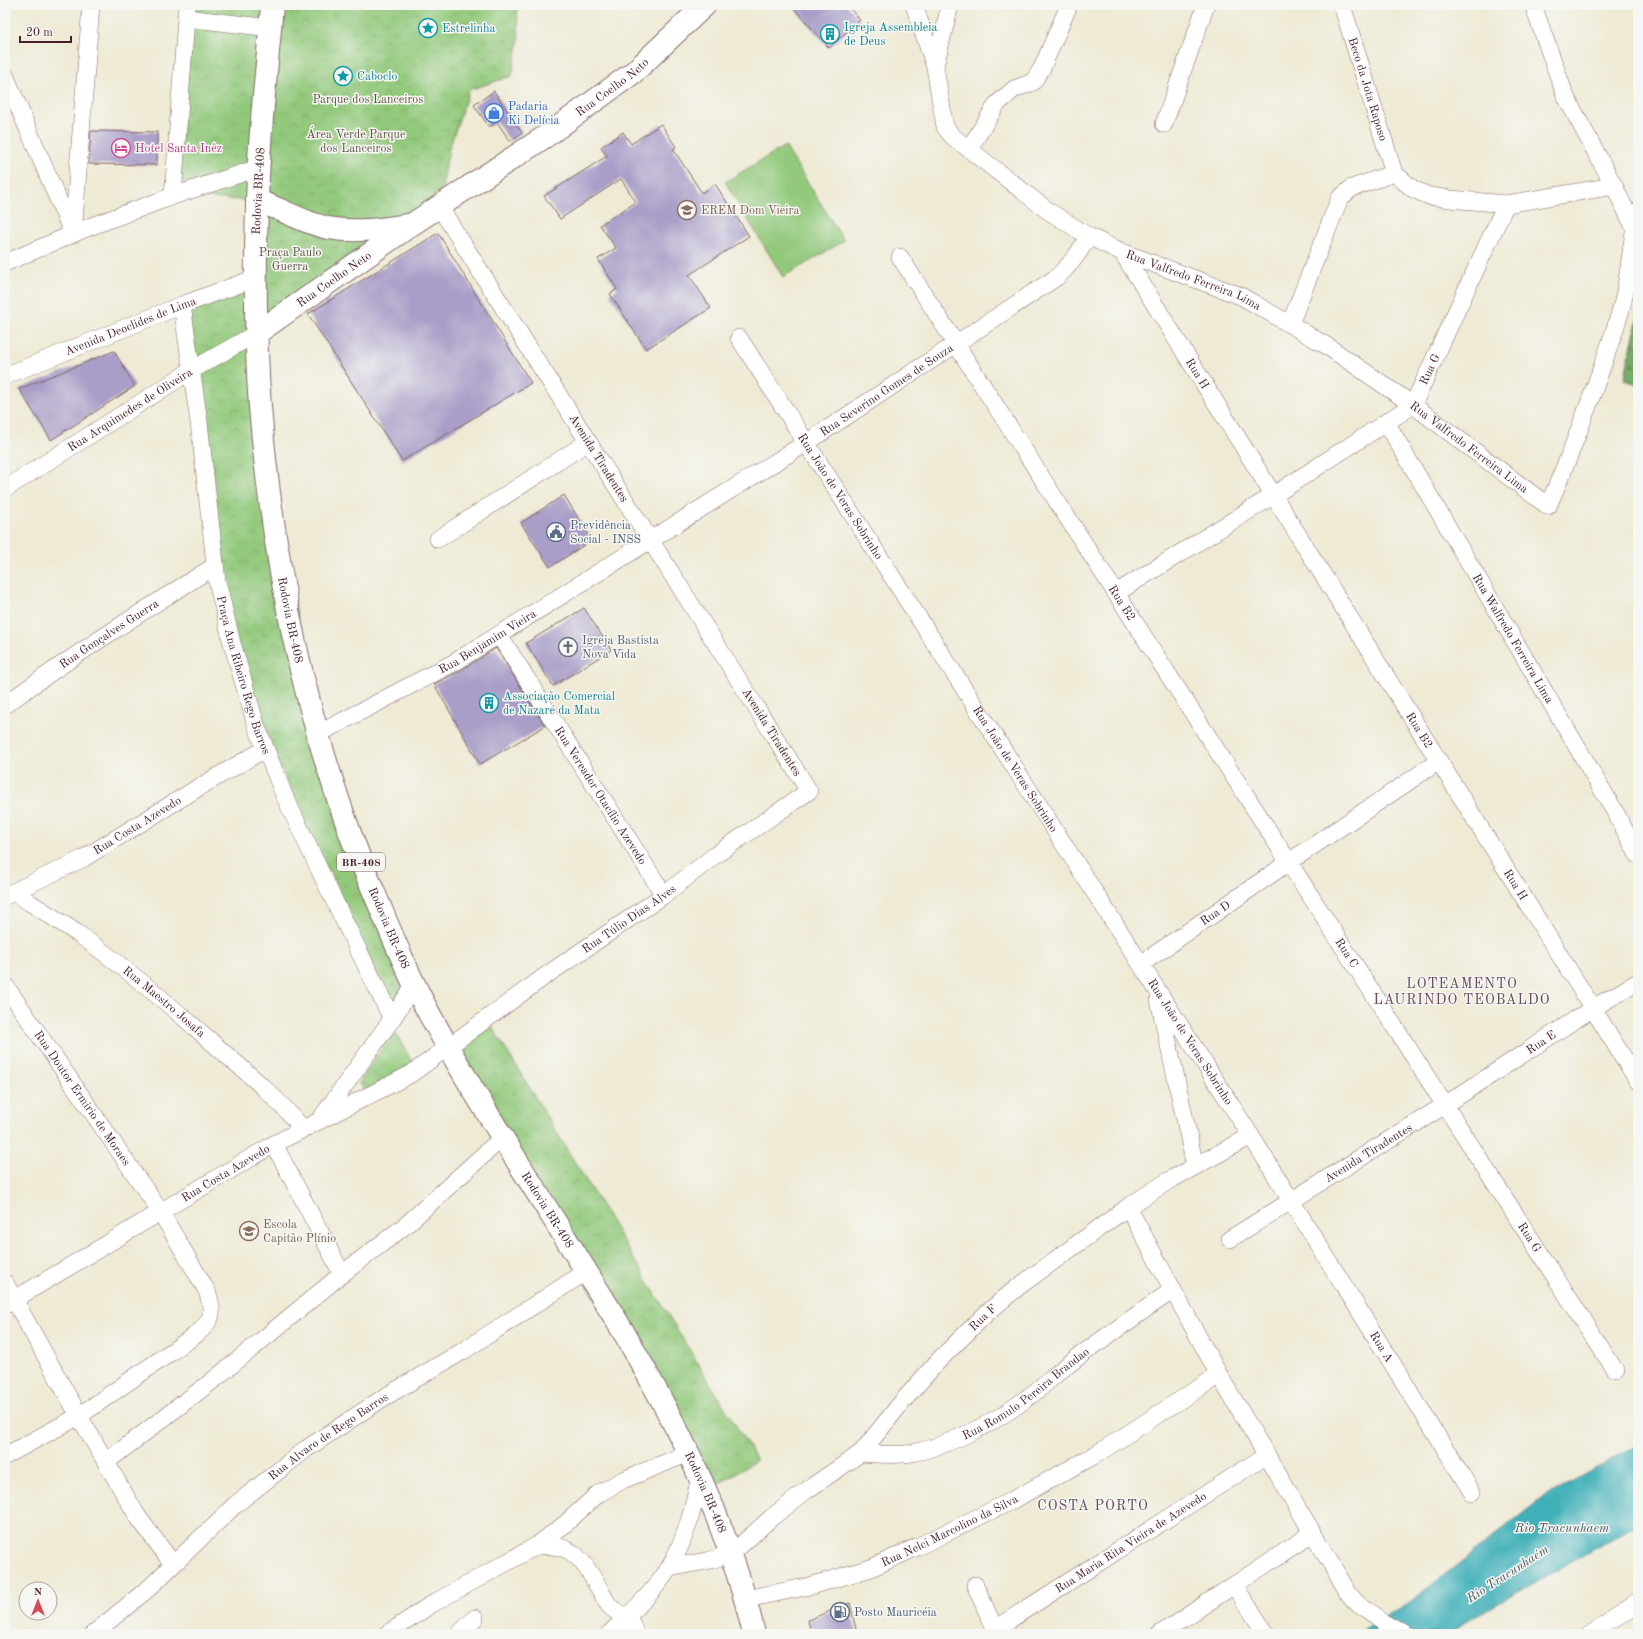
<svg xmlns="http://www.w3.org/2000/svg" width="1643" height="1639" viewBox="0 0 1643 1639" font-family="'Old Standard TT',serif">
<defs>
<pattern id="forest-firs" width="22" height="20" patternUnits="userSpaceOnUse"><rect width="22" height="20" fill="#76ad6b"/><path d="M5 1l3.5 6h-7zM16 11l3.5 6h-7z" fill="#638c58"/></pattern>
<pattern id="park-crowns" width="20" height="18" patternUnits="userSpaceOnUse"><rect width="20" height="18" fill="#93c97b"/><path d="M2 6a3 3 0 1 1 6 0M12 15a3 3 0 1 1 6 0" fill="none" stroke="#80ac6a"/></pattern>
</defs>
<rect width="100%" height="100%" fill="#f6f6f2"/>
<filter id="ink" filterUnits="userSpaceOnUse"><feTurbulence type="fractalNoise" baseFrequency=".025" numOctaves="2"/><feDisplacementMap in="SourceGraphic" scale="8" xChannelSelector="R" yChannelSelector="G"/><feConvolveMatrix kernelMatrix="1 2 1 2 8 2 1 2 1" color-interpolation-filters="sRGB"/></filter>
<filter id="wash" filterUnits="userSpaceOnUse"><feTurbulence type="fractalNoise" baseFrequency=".012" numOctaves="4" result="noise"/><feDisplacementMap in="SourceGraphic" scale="16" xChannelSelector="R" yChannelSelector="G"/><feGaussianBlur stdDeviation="0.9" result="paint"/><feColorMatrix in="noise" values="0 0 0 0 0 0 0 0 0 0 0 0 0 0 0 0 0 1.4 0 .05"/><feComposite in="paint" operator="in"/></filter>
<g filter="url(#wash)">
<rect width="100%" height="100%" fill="#eeead4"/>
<path fill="#93c97b" stroke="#6e7453" d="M785,146L844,241L783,277L725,182Z"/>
<path fill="url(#forest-firs)" stroke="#60664b" d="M1638,316V384L1624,380Z"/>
<g fill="url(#park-crowns)" stroke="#6e7453">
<path d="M187,5H517L519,39L512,76L469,90L449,149L439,206L373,230L257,201L173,196Z"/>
<path d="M258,214L391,232L259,318Z"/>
<path d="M256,278L260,406L318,734L414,985L392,1019L329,890L232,643L182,305Z"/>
<path d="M491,1025L757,1460L707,1491L452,1054Z"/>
<path d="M396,1033L413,1064L365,1091L359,1083L387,1040Z"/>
</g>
<path fill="#40b0b9" stroke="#456872" d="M1638,1444V1524L1462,1624L1451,1634H1356L1406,1605L1541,1499Z"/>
<g id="blocks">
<g fill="#a99ec8">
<path d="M791,5H847L860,20L829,48Z"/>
<path d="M494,91L522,133L510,141L497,122L489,127L474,105Z"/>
<path d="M661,124L676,147L673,149L702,193L715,184L749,236L689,275L711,308L646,349L610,294L617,289L598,259L616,248L600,225L636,202L621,179L560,219L544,196L607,156L601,147L623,132L631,144Z"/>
<path d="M91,131L157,132V165L89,164Z"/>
<path d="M438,233L531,383L402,461L308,314Z"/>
<path d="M114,351L135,386L51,440L19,389Z"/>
<path d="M564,495L592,540L550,567L521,523Z"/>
<path d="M584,608L611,650L553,686L526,643Z"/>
<path d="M496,648L545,726L480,764L434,684L460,671Z"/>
<path d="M850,1603L857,1634H811L808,1620Z"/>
</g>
</g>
</g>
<g filter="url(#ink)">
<use href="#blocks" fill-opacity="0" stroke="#836666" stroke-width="1"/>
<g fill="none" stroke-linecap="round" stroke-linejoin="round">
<defs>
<g id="street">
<path id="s1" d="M914,5L935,67L945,127L952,136L1047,210L1088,236L1122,252L1241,296L1327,346L1413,405L1548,506C1569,459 1586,413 1603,364C1610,344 1618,322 1623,301C1630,271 1631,241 1638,211"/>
<path id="s2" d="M1342,5L1394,173"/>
<path d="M1533,5L1565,95L1614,186L1634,227"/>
<path d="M186,18L270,28"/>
<path d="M935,66L950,5"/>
<path d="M5,75L72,232"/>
<path d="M1164,124L1206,5"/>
<path d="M969,149L997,104L1014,89L1033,82L1042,68L1069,5"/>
<path d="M1394,173L1413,189L1429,196L1450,199L1506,204L1614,186"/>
<path d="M173,196L187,5"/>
<path d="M73,234L91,5"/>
<path id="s3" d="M1122,252L1638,1081"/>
<path id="s4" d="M900,257L1615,1370"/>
<path d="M5,263L89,227L173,196L258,168"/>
<path id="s5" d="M182,305L199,422L217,581L232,643L256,725L284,795L329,890L392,1019"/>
<path d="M1290,324L1340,198L1352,188L1394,173"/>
<path id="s6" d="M739,338L1251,1136L1472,1492"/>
<path id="s7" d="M5,376L182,305L256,278"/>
<path id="s8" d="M1386,422L1614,810L1638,855"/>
<path id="s9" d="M5,489L192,370L257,333"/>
<path d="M438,539L588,442"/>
<path id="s10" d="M1116,593L1274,495L1413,405L1506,204"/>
<path id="s11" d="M499,635L664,895"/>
<path id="s12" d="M5,705C73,655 144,610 215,566"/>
<path id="s13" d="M318,734L455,662L806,443L1057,277C1071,264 1080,253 1088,236"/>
<path id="s14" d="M13,892C35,906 56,919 77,933C128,969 177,1011 223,1052C251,1076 279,1100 302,1128"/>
<path id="s15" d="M5,896L84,858L201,786L265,749"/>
<path id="s16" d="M1141,964L1289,862L1439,761"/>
<path id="s17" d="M5,985L160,1211L207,1291C214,1312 214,1319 197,1334L79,1416L5,1456"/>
<path d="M1159,1000L1195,1166"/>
<path d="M322,1117L392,1019L414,985"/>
<path d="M274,1144L342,1274"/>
<path d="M1128,1207L1219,1375L1349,1594C1363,1613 1385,1622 1404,1634"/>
<path id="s18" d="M1230,1239L1445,1105L1593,1008L1638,982"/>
<path d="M5,1283L79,1416L138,1517L173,1564"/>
<path id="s19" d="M5,1305L274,1144L411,1074L548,974L664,895L714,856L809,791L439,206"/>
<path id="s20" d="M861,1453C878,1454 896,1456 912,1453C949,1446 998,1421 1027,1398C1040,1389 1052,1377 1065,1367C1100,1340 1137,1315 1173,1290"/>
<path d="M106,1462L216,1378L342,1274L406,1225L503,1137"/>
<path d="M536,1546C570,1543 581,1556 597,1585C601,1591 604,1598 608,1604C619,1619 630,1609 635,1634"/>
<path id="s21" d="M669,1568L711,1560L731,1554L771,1518L807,1490L861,1453L902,1402L939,1360L988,1312L1018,1287L1128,1207L1168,1181L1251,1136"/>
<path d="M975,1585L995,1629V1634"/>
<path d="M1234,1585L1266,1634"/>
<path id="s22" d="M746,1599L810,1586L871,1568L917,1547L1011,1501L1095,1455L1219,1375"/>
<path id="s23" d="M995,1629L1267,1455"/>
<path id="s24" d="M93,1634L149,1588L235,1505L306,1449L383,1398L463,1351L587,1271"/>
<path d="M387,1634L432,1604L536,1546L565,1524L598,1494L623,1480L689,1453"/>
<path d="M459,1634L475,1618"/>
<path d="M609,1634C628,1616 655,1591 669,1568C686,1539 694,1507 700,1475"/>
<path d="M1160,1634L1313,1533"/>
<path d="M1588,1634L1638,1602"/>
</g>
<g id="secondary">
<path d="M257,201C281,208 303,223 328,228C354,233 381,229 407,225"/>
<path id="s25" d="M257,333L411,225L549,134L634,72L705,5"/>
</g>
<g id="primary">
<path id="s26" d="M272,5C267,72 258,139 257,206C255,272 255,340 260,407C272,551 300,697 350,833C357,852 365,871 373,890C391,933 409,977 431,1017C492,1127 563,1230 627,1338C681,1432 730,1528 754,1634"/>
</g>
</defs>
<use href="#street" stroke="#836666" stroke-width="18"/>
<use href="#secondary" stroke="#836666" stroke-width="24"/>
<use href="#primary" stroke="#836666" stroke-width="24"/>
<use href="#street" stroke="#fff" stroke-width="17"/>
<use href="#secondary" stroke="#fff" stroke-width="22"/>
<use href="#primary" stroke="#fff" stroke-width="22"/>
</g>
</g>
<defs>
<symbol id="sight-ring" viewBox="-11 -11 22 22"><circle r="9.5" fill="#f6f6f2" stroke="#0f9aa8" stroke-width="1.5"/><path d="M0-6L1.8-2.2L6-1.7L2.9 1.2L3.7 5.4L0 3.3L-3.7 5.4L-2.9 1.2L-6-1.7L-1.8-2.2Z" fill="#0f9aa8"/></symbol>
<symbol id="building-ring" viewBox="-11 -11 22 22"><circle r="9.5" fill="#f6f6f2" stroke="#0f9aa8" stroke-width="1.5"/><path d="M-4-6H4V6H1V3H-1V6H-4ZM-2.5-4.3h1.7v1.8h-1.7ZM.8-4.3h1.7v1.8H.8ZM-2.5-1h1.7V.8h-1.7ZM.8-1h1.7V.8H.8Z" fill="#0f9aa8"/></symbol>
<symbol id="shop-ring" viewBox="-11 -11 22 22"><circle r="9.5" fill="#f6f6f2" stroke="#3f7fe0" stroke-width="1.5"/><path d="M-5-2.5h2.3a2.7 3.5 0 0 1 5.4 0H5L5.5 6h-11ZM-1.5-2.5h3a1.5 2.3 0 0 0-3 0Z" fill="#3f7fe0"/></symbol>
<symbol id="hotel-ring" viewBox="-11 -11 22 22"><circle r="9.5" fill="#f6f6f2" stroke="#d1479c" stroke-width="1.5"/><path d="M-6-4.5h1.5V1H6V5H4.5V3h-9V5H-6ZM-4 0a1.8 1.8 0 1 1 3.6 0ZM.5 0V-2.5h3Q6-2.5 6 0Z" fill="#d1479c"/></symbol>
<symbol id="school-ring" viewBox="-11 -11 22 22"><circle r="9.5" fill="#f6f6f2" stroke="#8d6e63" stroke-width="1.5"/><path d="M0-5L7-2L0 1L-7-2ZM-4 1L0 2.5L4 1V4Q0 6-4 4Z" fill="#8d6e63"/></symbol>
<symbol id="civic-ring" viewBox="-11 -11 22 22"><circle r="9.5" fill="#f6f6f2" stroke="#5c6f8a" stroke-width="1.5"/><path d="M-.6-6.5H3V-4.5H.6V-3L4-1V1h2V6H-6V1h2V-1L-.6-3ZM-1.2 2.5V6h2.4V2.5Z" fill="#5c6f8a"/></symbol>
<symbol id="church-ring" viewBox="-11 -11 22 22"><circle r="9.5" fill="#f6f6f2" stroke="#6b7280" stroke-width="1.5"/><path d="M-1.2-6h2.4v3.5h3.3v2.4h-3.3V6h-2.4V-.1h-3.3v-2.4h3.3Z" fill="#6b7280"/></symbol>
<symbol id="fuel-ring" viewBox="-11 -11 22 22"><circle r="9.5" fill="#f6f6f2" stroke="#5c6f8a" stroke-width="1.5"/><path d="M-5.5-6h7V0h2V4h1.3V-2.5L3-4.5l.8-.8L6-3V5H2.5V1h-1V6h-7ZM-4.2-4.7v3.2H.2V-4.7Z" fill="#5c6f8a"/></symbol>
</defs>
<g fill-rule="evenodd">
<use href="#sight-ring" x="417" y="17" width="22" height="22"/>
<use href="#building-ring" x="819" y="23" width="22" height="22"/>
<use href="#sight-ring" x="332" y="65" width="22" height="22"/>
<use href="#shop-ring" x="483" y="102" width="22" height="22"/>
<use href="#hotel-ring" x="110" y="137" width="22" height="22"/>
<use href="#school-ring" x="676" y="199" width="22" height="22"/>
<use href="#civic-ring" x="545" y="521" width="22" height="22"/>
<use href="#church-ring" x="557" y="636" width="22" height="22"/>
<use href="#building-ring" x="478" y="692" width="22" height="22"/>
<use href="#school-ring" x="238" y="1220" width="22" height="22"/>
<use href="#fuel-ring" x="829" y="1601" width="22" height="22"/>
</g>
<g text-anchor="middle" stroke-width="3" stroke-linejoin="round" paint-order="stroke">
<rect fill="#f6f6f2" stroke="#7e6067" stroke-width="1" x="337" y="853" width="48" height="18" rx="3"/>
<g font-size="11" font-weight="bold" fill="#4a1f2b">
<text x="361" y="866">BR-408</text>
</g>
<g font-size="12" fill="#0d838f" stroke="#f6f6f2" text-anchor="start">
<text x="844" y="31">Igreja Assembleia<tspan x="844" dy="14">de Deus</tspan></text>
<text x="442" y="32">Estrelinha</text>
<text x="357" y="80">Caboclo</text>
<text x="503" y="700">Associação Comercial<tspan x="503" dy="14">de Nazaré da Mata</tspan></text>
</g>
<g font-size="12" fill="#4a1f2b" stroke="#f6f6f2">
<text dy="4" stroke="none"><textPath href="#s25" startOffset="432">Rua Coelho Neto</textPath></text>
<text dy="4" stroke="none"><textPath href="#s2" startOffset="88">Beco da Jota Raposo</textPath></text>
<text transform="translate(258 191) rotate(-87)" y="4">Rodovia BR-408</text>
<text dy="4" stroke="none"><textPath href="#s25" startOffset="94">Rua Coelho Neto</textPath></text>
<text dy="4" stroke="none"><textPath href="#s1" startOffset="421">Rua Valfredo Ferreira Lima</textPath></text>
<text dy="4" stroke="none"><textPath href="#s7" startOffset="135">Avenida Deoclides de Lima</textPath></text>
<text dy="4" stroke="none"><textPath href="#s10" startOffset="391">Rua G</textPath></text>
<text dy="4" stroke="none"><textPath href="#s3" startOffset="143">Rua H</textPath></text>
<text dy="4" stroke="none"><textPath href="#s13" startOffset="665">Rua Severino Gomes de Souza</textPath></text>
<text dy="4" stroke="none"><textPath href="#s9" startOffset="148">Rua Arquimedes de Oliveira</textPath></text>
<text dy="4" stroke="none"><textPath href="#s1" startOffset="745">Rua Valfredo Ferreira Lima</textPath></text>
<text transform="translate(599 458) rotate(58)" y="4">Avenida Tiradentes</text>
<text dy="4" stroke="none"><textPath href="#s6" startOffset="188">Rua João de Veras Sobrinho</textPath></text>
<text dy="4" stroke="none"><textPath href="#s4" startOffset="411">Rua B2</textPath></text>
<text dy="4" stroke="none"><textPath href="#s26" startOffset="618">Rodovia BR-408</textPath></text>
<text dy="4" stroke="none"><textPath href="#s12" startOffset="126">Rua Gonçalves Guerra</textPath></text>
<text dy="4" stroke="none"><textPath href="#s8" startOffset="251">Rua Walfredo Ferreira Lima</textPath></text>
<text dy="4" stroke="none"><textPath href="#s13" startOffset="193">Rua Benjamim Vieira</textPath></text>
<text dy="4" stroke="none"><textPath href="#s5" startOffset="376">Praça Ana Ribeiro Rego Barros</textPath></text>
<text dy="4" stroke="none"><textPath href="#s3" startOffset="563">Rua B2</textPath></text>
<text transform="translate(772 732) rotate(58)" y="4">Avenida Tiradentes</text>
<text dy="4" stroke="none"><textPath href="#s6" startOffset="512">Rua João de Veras Sobrinho</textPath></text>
<text dy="4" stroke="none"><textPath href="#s11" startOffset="190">Rua Vereador Otacílio Azevedo</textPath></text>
<text dy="4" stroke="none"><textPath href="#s15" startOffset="150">Rua Costa Azevedo</textPath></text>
<text dy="4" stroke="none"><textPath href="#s3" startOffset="745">Rua H</textPath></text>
<text dy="4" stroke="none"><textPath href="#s16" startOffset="90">Rua D</textPath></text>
<text dy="4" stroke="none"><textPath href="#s19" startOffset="735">Rua Túlio Dias Alves</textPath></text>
<text dy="4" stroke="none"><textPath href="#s26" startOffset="942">Rodovia BR-408</textPath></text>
<text dy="4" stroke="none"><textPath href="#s4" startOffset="827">Rua C</textPath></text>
<text dy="4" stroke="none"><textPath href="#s14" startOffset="187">Rua Maestro Josafa</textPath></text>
<text dy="4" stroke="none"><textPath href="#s6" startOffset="836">Rua João de Veras Sobrinho</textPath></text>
<text dy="4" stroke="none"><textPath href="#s18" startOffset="368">Rua E</textPath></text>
<text dy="4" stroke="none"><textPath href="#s17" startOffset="137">Rua Doutor Ermirio de Moraes</textPath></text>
<text dy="4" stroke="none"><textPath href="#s18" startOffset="163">Avenida Tiradentes</textPath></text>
<text dy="4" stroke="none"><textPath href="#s19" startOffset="257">Rua Costa Azevedo</textPath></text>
<text dy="4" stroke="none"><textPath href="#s26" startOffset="1266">Rodovia BR-408</textPath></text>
<text dy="4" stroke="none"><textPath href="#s4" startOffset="1165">Rua G</textPath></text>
<text dy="4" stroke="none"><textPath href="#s21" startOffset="411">Rua F</textPath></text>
<text dy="4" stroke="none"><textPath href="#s6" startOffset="1196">Rua A</textPath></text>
<text dy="4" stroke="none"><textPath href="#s20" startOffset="181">Rua Romulo Pereira Brandao</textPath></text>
<text dy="4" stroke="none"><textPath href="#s24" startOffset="308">Rua Alvaro de Rego Barros</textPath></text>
<text dy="4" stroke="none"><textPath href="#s26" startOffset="1590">Rodovia BR-408</textPath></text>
<text dy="4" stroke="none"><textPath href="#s22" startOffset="216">Rua Nelci Marcolino da Silva</textPath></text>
<text dy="4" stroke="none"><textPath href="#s23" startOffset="161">Rua Maria Rita Vieira de Azevedo</textPath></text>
</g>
<g font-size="12" fill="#605243" stroke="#f6f6f2">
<text x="368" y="103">Parque dos Lanceiros</text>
<text x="356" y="138">Área Verde Parque<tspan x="356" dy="14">dos Lanceiros</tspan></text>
<text x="290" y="256">Praça Paulo<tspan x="290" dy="14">Guerra</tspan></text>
</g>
<g font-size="12" fill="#366cbe" stroke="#f6f6f2" text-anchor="start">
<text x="508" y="110">Padaria<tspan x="508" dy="14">Ki Delícia</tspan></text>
</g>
<g font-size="12" fill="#b23c85" stroke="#f6f6f2" text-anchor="start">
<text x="135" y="152">Hotel Santa Inêz</text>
</g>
<g font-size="12" fill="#785e54" stroke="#f6f6f2" text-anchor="start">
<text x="701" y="214">EREM Dom Vieira</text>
<text x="263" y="1228">Escola<tspan x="263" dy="14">Capitão Plínio</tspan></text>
</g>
<g font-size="12" fill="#4e5e75" stroke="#f6f6f2" text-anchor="start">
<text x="570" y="529">Previdência<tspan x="570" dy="14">Social - INSS</tspan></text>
<text x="854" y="1616">Posto Mauricéia</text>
</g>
<g font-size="12" fill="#5b616d" stroke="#f6f6f2" text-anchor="start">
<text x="582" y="644">Igreja Bastista<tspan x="582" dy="14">Nova Vida</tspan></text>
</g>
<g font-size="13" font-style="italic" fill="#465964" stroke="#f6f6f2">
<text x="1562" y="1532">Rio Tracunhaem</text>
<text transform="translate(1507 1573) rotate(-33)" y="5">Rio Tracunhaém</text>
</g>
<g font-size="14" letter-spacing="1" fill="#6b4b62" stroke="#f6f6f2">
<text x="1462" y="988">LOTEAMENTO<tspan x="1462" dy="16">LAURINDO TEOBALDO</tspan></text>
<text x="1093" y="1510">COSTA PORTO</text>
</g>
</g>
<rect width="1643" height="1639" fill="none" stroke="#f6f6f2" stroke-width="20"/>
<g transform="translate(38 1601)"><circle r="19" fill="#f6f6f2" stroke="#b1a0a2"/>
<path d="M0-3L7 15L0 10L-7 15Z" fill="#d1495b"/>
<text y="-6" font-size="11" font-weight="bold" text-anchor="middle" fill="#4a1f2b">N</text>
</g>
<path d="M20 36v6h51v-6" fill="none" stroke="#4a1f2b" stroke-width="2"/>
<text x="26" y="36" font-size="12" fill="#4a1f2b" stroke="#f6f6f2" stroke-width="3" paint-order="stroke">20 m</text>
</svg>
